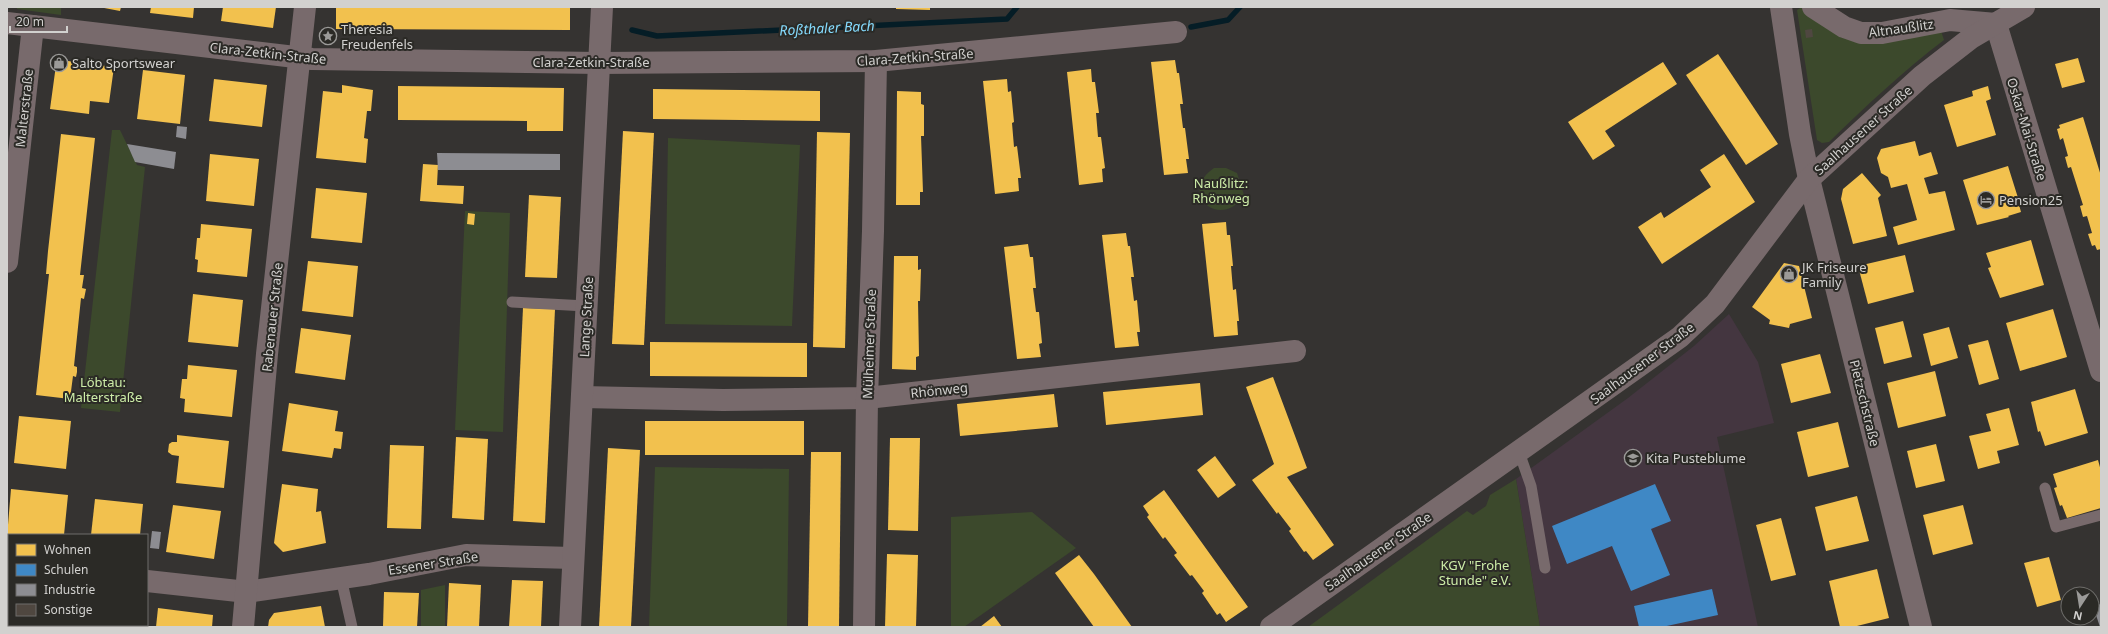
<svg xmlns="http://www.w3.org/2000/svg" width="2108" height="634" viewBox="0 0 2108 634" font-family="'Noto Sans',sans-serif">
<rect width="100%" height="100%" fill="#353331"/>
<path fill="#443640" d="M1729,314L1758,362L1774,423L1717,437L1758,627H1540L1516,479L1628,398L1694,346Z"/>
<g fill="#3c492c">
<path d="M17,7H61V15L17,9Z"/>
<path d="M1802,7L1819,23L1941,31L1944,40C1903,71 1866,106 1829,142L1822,143L1817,140L1797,10Z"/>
<path d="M112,130H120L137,165L145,167L120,412L81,408Z"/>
<path d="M668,138L800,145L792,326L665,324Z"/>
<path d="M1214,168H1226L1237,173L1244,195C1222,231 1176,194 1214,168Z"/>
<path d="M465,211L510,213L503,432L455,430Z"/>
<path d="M655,467L789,469L787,627H649Z"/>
<path d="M1516,479L1540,627H1308L1467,511L1473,515L1486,506L1490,495Z"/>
<path d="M1032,512L1076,548L964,627H951V517Z"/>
<path d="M445,585V627H421V590Z"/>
</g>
<g fill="#f2c14e">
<path d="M99,7H121L120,11Z"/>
<path d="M151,7H194L193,18L150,13Z"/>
<path d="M223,7H276L273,28L221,21Z"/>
<path d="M336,7H570V30L336,29Z"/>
<path d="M896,7H930V10L896,9Z"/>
<path d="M1718,54L1778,144L1746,165L1686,75Z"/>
<path d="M2078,58L2085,82L2062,88L2055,64Z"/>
<path d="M60,60L114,67L109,103L90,101L89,114L50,109L56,65Z"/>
<path d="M1175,60L1177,73H1179L1183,104H1180L1183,128H1185L1189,159H1186L1188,173L1164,175L1151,62Z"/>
<path d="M1663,62L1677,84L1605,131L1615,146L1593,160L1568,122Z"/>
<path d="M1091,69L1092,82H1095L1099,113H1096L1098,137H1101L1105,168L1102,169L1103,182L1079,185L1067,72Z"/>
<path d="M143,70L185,75L180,124L137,119Z"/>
<path d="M214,79L267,85L262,127L209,121Z"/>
<path d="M1007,79L1008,92L1011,91L1014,122L1012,123L1014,147L1017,146L1021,178H1018L1019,191L995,194L983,81Z"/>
<path d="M342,85L373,90L371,111H367L364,138L368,139L366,163L316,158L323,91L342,93Z"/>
<path d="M398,86L564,88L563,131H527V121L398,120Z"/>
<path d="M1988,86L1991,99L1986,101L1996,135L1957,147L1944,105L1973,96L1972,91Z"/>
<path d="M653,89L820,91V121L653,119Z"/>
<path d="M897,91L921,92V104L924,105V136H921L923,192H920V205H896Z"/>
<path d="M2083,117L2101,176V249L2097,250L2095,245L2092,246L2088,234L2092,233L2087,216L2083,217L2080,206L2083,205L2071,167L2068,168L2065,157L2068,156L2063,138L2060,140L2057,129L2060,128L2059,125Z"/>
<path d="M623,131L654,133L644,345L612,344Z"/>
<path d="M817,132L850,133L845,348L813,347Z"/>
<path d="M61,134L95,138L80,275H84L82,288L86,289L84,299L81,298L74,366L77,367V372L76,377L73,376L70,399L36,395L49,274H46L48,251Z"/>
<path d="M1915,141L1919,156L1931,152L1938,174L1924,178L1929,194L1945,191L1955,230L1898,245L1893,227L1917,220L1907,184L1891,188L1888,177L1881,173L1877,158L1881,149Z"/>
<path d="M210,154L259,159L254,206L206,201Z"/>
<path d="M1724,154L1755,202L1662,264L1638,227L1661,212L1664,218L1711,187L1700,170Z"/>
<path d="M423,164L438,165L437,185L464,186L463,204L420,201Z"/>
<path d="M2008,166L2019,201H2018L2021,212L2008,216L2009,217L1977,225L1963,180Z"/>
<path d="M1862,173L1881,195L1878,198L1887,236L1853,244L1841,199L1843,189Z"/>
<path d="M316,188L367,193L362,243L311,238Z"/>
<path d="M529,195L561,197L557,278L525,277Z"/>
<path d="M468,213L475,214L474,225L467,224Z"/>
<path d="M1226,222L1227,235H1230L1233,266H1231L1233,290L1236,289L1239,321H1237L1238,335L1214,337L1202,224Z"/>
<path d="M201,224L252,229L247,277L197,272L198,260L195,259L197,238H200Z"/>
<path d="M1126,233L1128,246H1130L1134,277H1131L1134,301L1137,300L1140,332H1137L1139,346L1115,348L1102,235Z"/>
<path d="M2031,240L2044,285L2000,298L1988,268L1991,267L1986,253Z"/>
<path d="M1028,244L1030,257H1033L1036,288H1033L1036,312H1039L1042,343L1039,344L1041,357L1017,359L1004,247Z"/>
<path d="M1905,255L1914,292L1868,304L1858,266Z"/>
<path d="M894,256H918V270L921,269L920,301H918L919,356L916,357V370L892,369Z"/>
<path d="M308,261L358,266L353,317L302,311Z"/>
<path d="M1784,263L1799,266L1812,318L1790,324L1789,328L1769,324L1770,320L1752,307Z"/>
<path d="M193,294L243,300L238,347L188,342Z"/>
<path d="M523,308L555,309L545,523L513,521Z"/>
<path d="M2053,309L2067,357L2020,371L2006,323Z"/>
<path d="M1903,321L1912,357L1884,364L1875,328Z"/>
<path d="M1949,327L1958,358L1931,366L1923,334Z"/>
<path d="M301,328L351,335L345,380L295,373Z"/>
<path d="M1988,340L1999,379L1979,385L1968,345Z"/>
<path d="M650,342L807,343V377L650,376Z"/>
<path d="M1820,354L1831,393L1791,403L1781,364Z"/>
<path d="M188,365L237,370L232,417L184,412L185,399L180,398L182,379H187Z"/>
<path d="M1935,371L1946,416L1898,428L1887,383Z"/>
<path d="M1273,377L1307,468L1287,477L1334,545L1313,560L1306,551L1304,552L1289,531L1291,529L1278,512L1277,514L1252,480L1274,464L1246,387Z"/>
<path d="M1200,383L1203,415L1106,425L1103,392Z"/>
<path d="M2075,389L2088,433L2045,446L2040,431L2038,432L2031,402Z"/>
<path d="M1054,394L1058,427L960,436L957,404Z"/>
<path d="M289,403L338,411L335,431L343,432L341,449L334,448L332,458L282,451Z"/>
<path d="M2009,408L2019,445L1997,451L2000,463L1978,469L1969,436L1991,431L1986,414Z"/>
<path d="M19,416L71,421L66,469L14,463Z"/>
<rect x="645" y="421" width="159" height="34"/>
<path d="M1838,422L1849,467L1808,477L1797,432Z"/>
<path d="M177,435L229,441L224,488L176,483L179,456L172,455L168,452L169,444L172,442H177Z"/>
<path d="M456,437L488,439L484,520L452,518Z"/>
<path d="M890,438H920L918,531L888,530Z"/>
<path d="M1936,444L1945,481L1916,488L1907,451Z"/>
<path d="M390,445L424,446L421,529L387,528Z"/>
<path d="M608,448L640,450L631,627H599Z"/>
<path d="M811,452H841L839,627H808Z"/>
<path d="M1215,456L1236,485L1218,498L1197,470Z"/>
<path d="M2098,460L2101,471V508L2067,518L2062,505L2060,506L2054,488L2057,487L2053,474Z"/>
<path d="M282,484L318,489L316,512L321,511L326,543L283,552L274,543Z"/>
<path d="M11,489L68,495L64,535H9V537H7Z"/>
<path d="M1164,490L1248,607L1226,622L1220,613L1217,615L1202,593L1204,591L1192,575L1190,576L1174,555L1177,553L1165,537L1163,539L1147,517L1149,515L1143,506Z"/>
<path d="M1857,496L1869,541L1826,551L1815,507Z"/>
<path d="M95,499L143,504L140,535H91Z"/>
<path d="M173,505L221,511L214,559L166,552Z"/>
<path d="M1963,505L1973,544L1933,555L1923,515Z"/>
<path d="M1781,518L1796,575L1771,581L1756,525Z"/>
<path d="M887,554L918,555L916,627H885Z"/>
<path d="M1079,555L1094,574L1132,627H1094L1055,573Z"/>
<path d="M2049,557L2061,600L2037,607L2024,563Z"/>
<path d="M1877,569L1889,618L1853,627H1840L1829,581Z"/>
<path d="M512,580L543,581L541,627H509Z"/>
<path d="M449,583L481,585L479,627H447Z"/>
<path d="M384,592L419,593L417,627H383Z"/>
<path d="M7,593H9V625H55L54,627H7Z"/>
<path d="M321,606L325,627H268L269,620L274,613Z"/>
<path d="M158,608L213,615L212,627H156Z"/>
<path d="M994,616L1002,627H980Z"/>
<rect x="82" y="625" width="45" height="2"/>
</g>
<g fill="#3f88c5">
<path d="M1655,484L1671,521L1651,529L1670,575L1631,591L1612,546L1567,564L1552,526Z"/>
<path d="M1712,589L1718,615L1662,627H1639L1634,606Z"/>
</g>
<g fill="#8d8d92">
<path d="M177,126L187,127L186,139L176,137Z"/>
<path d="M127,144L176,152L174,169L135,162Z"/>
<path d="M437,153L560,154V170H438Z"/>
<path d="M152,531L161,532L159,549L150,548Z"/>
<path d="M2101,604V627H2100L2093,606Z"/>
</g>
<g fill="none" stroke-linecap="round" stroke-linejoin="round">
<g stroke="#051d26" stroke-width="5.5">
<path d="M1191,27L1228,20L1240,7"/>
<path d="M632,30L657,36L1007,19L1017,7"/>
</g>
</g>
<path fill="#4f4740" d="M1812,29L1813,37L1806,38L1805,30Z"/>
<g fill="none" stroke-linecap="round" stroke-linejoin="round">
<g stroke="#786a6c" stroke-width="11">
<path d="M512,302L586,306"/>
<path d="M1519,452L1531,486L1545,568"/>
<path d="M2045,488L2056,527L2101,515"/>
<path d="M341,578L352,627"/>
</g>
<g stroke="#786a6c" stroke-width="22">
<path d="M1781,7L1800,134L1809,179L1921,627"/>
<path d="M1813,7L1844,27L1861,33H1882L1950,20L1996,24L2101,371"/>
<path d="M7,23L312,59L599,63L876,61L1176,32"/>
<path d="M7,262L33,26"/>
<path d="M582,397L723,400L867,398L1295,351"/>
<path d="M7,566H9"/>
<path d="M147,581L247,592L369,574L466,555L573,558"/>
<path d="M243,627L267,354L305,7"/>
<path d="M570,627L602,7"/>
<path d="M864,627L867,398L873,231L876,61"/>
</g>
<path stroke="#786a6c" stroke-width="22" d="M1271,627L1680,337L1715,304L1809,179L1922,76L1971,38L2024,7"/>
</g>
<defs>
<symbol id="sight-ring" viewBox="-11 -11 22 22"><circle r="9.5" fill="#2b2a26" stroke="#9b9a98" stroke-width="1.5"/><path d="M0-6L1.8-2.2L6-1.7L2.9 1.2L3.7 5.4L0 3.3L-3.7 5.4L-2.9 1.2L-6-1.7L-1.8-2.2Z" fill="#9b9a98"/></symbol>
<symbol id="shop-ring" viewBox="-11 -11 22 22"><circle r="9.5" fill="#2b2a26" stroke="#9b9a98" stroke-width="1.5"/><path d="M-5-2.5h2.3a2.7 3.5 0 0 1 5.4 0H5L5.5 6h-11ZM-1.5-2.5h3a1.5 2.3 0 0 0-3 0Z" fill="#9b9a98"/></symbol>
<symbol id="hotel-ring" viewBox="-11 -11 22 22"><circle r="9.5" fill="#2b2a26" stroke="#9b9a98" stroke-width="1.5"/><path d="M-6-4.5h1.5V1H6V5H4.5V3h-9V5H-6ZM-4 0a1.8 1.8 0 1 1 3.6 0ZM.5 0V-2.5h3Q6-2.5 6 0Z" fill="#9b9a98"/></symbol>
<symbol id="school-ring" viewBox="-11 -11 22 22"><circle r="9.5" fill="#2b2a26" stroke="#9b9a98" stroke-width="1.5"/><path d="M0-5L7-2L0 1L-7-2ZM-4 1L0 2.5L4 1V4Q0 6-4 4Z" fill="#9b9a98"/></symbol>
</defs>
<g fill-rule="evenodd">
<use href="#sight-ring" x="318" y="26" width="20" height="20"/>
<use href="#shop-ring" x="49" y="53" width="20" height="20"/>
<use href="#hotel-ring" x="1976" y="190" width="20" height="20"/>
<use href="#shop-ring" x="1779" y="264" width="20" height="20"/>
<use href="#school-ring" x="1623" y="448" width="20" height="20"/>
</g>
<g text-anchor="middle" stroke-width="4" stroke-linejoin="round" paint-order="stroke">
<g font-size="13" fill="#d2d1cf" stroke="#2b2a26">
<text transform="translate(1901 28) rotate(-8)" y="5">Altnaußlitz</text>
<text transform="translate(268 53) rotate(6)" y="5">Clara-Zetkin-Straße</text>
<text transform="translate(915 57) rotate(-4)" y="5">Clara-Zetkin-Straße</text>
<text x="591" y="67">Clara-Zetkin-Straße</text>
<text transform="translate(24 108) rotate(-84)" y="5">Malterstraße</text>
<text transform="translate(2027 129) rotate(73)" y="5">Oskar-Mai-Straße</text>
<text transform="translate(1863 130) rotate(-42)" y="5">Saalhausener Straße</text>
<text transform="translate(272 317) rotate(-84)" y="5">Rabenauer Straße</text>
<text transform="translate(586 317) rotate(-87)" y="5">Lange Straße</text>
<text transform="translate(869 344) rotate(-88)" y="5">Mülheimer Straße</text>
<text transform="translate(1642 363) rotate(-37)" y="5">Saalhausener Straße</text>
<text transform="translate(939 390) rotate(-6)" y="5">Rhönweg</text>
<text transform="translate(1865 403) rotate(76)" y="5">Pietzschstraße</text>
<text transform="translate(1378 551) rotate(-35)" y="5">Saalhausener Straße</text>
<text transform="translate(433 563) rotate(-9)" y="5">Essener Straße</text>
</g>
<g font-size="13" fill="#d2d1cf" stroke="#2b2a26" text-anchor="start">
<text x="341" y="34">Theresia<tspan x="341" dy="15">Freudenfels</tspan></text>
<text x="72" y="68">Salto Sportswear</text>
<text x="1999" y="205">Pension25</text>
<text x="1802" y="272">JK Friseure<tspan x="1802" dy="15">Family</tspan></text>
<text x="1646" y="463">Kita Pusteblume</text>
</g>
<g font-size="13" fill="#cdeda8" stroke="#2b2a26">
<text x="1221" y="188">Naußlitz:<tspan x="1221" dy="15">Rhönweg</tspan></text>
<text x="103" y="387">Löbtau:<tspan x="103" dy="15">Malterstraße</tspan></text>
<text x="1475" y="570">KGV "Frohe<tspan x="1475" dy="15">Stunde" e.V.</tspan></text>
</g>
<g font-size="14" font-style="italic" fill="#85dbfe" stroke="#2b2a26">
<text transform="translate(827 28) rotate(-3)" y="5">Roßthaler Bach</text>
</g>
</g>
<rect width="2108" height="634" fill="none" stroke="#d2d1cf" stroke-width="16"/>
<rect x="8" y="534" width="140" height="92" fill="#2b2a26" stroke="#6e6d6a"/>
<rect x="16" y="544" width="20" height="12" fill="#f2c14e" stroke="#6e6d6a"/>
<text x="44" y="554" font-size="12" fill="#d2d1cf">Wohnen</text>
<rect x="16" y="564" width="20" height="12" fill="#3f88c5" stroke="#6e6d6a"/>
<text x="44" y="574" font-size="12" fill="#d2d1cf">Schulen</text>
<rect x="16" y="584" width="20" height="12" fill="#8d8d92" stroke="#6e6d6a"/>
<text x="44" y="594" font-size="12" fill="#d2d1cf">Industrie</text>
<rect x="16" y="604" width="20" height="12" fill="#4f4740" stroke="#6e6d6a"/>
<text x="44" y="614" font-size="12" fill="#d2d1cf">Sonstige</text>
<g transform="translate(2080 606) rotate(192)"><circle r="19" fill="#2b2a26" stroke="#6e6d6a"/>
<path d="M0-3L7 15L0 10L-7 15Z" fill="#9b9a98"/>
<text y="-6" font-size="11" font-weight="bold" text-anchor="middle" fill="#d2d1cf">N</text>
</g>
<path d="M10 26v6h57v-6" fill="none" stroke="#d2d1cf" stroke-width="2"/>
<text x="16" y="26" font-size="12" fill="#d2d1cf" stroke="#2b2a26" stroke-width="3" paint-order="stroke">20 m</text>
</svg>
